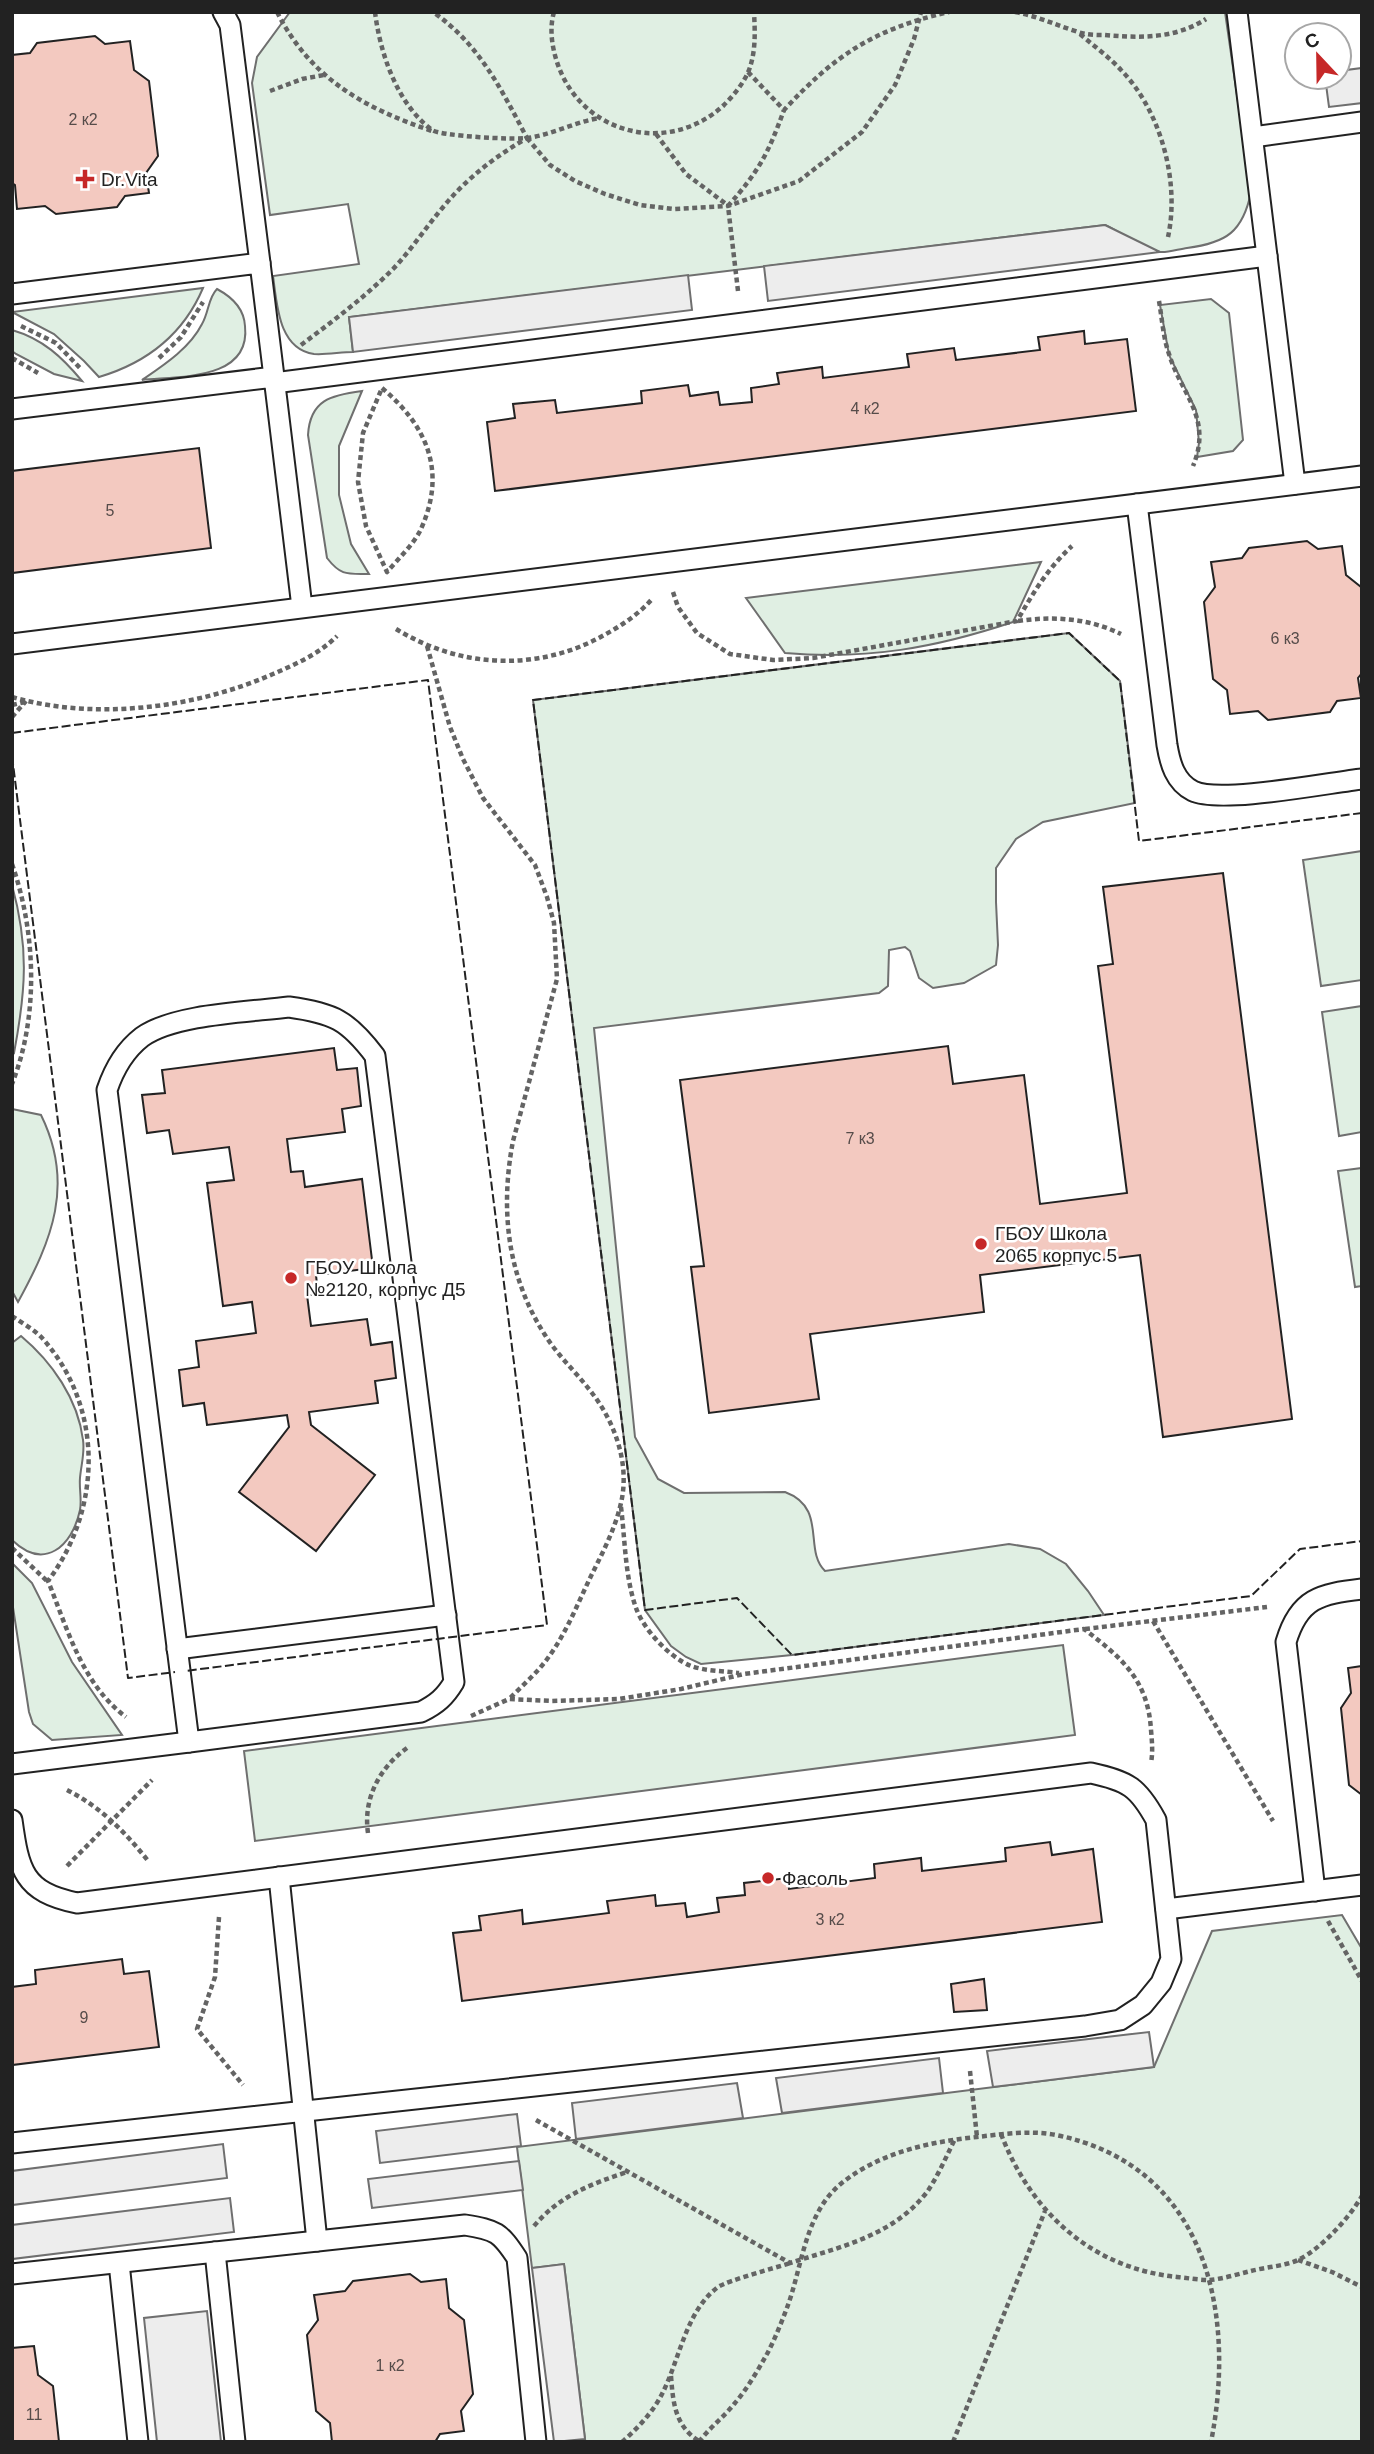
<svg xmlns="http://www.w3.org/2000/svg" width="1374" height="2454" viewBox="0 0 1374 2454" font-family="Arial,sans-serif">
<rect width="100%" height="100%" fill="#fff"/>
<g fill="#e0efe3" stroke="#6f6f6f" stroke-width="2">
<path d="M290,12H1225L1251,192C1243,232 1226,243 1187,248C1179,249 1167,253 1160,252C1147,250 1118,231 1105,225L349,317L353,352C341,352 326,355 314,354C278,349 277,303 273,276L359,264L348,204L270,215L252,83L257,57Z"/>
<path d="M203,288C183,335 146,363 99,377L84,361L54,334L12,312Z"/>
<path d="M217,289C232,297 244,308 245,326C251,381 178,376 142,380C164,365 190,348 202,324C209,312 208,298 217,289Z"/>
<path d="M1211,299L1229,313L1243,440L1233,451L1197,457L1199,443L1196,410L1169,355L1160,305Z"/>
<path d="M12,330C43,339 62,357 82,381L54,374L16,354L12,351Z"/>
<path d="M362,391L339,446V495L351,544L369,574C347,574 341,576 327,558L308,435C310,400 331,395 362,391Z"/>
<path d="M1041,562L1013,622C935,648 867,660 785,653L746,598Z"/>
<path d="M1069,633L1120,681L1135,803L1043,822L1016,839L996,868V902L998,945L996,965L964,983L933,988L919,978L910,951L905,947L889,950L888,986L879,993L594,1028L635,1437L658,1479L684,1493L785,1492C828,1508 803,1550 825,1571L1009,1544L1040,1549L1066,1564L1088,1591L1104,1615L792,1655L701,1664L686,1657L671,1646L645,1610L533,700Z"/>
<path d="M1362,851V980L1321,986L1303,860Z"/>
<path d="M12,885C29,947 26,990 14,1053L12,1052Z"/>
<path d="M1362,1006V1132L1339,1136L1322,1012Z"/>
<path d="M12,1109L41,1115C75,1184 52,1240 18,1302L12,1291Z"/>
<path d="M1362,1168V1286L1355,1287L1338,1171Z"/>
<path d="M21,1336C52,1362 78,1399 83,1440C85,1452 81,1466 80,1478C79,1488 82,1500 80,1510C72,1547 44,1571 12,1540V1343Z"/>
<path d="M12,1563L32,1583L72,1662L122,1735L52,1740L33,1724L29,1712L12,1601Z"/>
<path d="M1063,1645L1075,1735L255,1841L244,1751Z"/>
<path d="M1342,1915L1362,1949V2442H561L585,2439L564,2264L532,2268L517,2147L1154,2067L1212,1931Z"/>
</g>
<g fill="#ededed" stroke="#6f6f6f" stroke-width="2">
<path d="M1362,68V103L1329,107L1325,77H1339V71Z"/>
<path d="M1105,225L1160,252L768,301L764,266Z"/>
<path d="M688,275L692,310L353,352L349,317Z"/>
<path d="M1149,2032L1154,2067L993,2087L987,2051Z"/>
<path d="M939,2058L943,2093L782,2113L776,2078Z"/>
<path d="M737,2083L743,2118L576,2139L572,2103Z"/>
<path d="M517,2114L521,2146L380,2163L376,2131Z"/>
<path d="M223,2144L227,2178L12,2205V2171Z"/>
<path d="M519,2161L523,2190L372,2208L368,2179Z"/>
<path d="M230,2198L234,2232L12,2259V2225Z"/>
<path d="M564,2264L585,2439L554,2442L532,2268Z"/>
<path d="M207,2311L221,2442H157L144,2318Z"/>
</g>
<g fill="#f3c9c0" stroke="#222" stroke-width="2">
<path d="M95,36L105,44L130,41L134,70L149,81L158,156L146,173L149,193L125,196L117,207L56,214L45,206L17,209L15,185L12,183V55L30,53L37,43Z"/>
<path d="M1084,331L1085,344L1127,339L1136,411L495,491L487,422L515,418L513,404L555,400L557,413L642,403L641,391L688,385L690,396L718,392L720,405L752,402L751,388L779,384L777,373L822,367L823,378L909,367L907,354L954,348L956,360L1040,350L1038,337Z"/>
<path d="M199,448L211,548L12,573V471Z"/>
<path d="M1307,541L1318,549L1342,546L1346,575L1361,587L1362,673L1358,678L1361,698L1337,701L1330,712L1268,720L1258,711L1230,714L1227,690L1213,679L1204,602L1215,587L1211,562L1242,558L1249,548Z"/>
<path d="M1223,873L1292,1419L1163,1437L1140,1255L980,1275L984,1312L810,1334L819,1399L709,1413L691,1267L704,1266L680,1080L948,1046L953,1084L1024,1075L1040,1204L1127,1193L1098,966L1113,964L1103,887Z"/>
<path d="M334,1048L337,1070L357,1068L361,1106L342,1109L345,1132L287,1139L291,1172L303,1171L305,1187L362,1179L373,1268L316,1275L318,1294L307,1295L311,1326L367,1319L371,1345L392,1342L396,1378L375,1381L378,1403L309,1412L311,1425L375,1475L316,1551L239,1492L289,1427L287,1415L207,1425L204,1403L183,1406L179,1370L199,1367L196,1341L256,1333L252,1302L223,1306L207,1183L234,1180L229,1147L173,1154L169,1130L147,1133L142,1095L165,1093L162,1070Z"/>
<path d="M1362,1666V1795L1349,1785L1341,1708L1351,1693L1348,1668Z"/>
<path d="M1050,1842L1052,1855L1093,1849L1102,1922L462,2001L453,1933L481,1930L479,1916L522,1910L523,1924L609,1913L607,1901L655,1895L656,1906L685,1903L687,1917L719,1912L717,1898L745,1895L744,1883L788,1878L789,1889L875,1878L874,1864L921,1858L922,1871L1006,1861L1005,1848Z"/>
<path d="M122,1959L124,1974L149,1971L159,2047L12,2065V1987L36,1984L35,1970Z"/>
<path d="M984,1979L987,2010L954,2012L951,1984Z"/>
<path d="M410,2274L421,2282L446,2279L449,2308L464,2320L473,2394L461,2411L464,2431L440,2434L435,2442H332L330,2423L316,2411L307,2335L318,2320L314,2295L345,2291L353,2281Z"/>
<path d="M34,2346L38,2375L53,2386L59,2442H12V2348Z"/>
</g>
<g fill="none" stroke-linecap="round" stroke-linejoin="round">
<defs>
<g id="service">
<path d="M223,12L230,25L260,263"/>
<path d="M1237,12L1295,484"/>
<path d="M1253,137L1362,122"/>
<path d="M12,294L260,263L274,377L12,409"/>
<path d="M274,377L302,607"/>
<path d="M274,383L1267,256"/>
<path d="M1137,504L1167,745C1170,763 1175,782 1193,791C1220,804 1327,783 1362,779"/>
<path d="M12,644L1362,476"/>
<path d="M289,1007C333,1013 348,1020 375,1056L454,1682C445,1697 437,1704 421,1712L189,1742L107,1090C114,1069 124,1051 142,1037C174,1014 249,1012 289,1007Z"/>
<path d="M177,1649L446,1615"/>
<path d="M12,1764L189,1742"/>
<path d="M12,1820C19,1870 23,1892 77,1903L1091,1773C1128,1781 1138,1787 1156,1820L1171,1959L1161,1983L1143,2005L1120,2020L1085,2026L12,2143"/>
<path d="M279,1877L317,2241"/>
<path d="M1315,1891L1286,1642C1299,1598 1320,1594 1362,1589"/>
<path d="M1166,1909L1362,1885"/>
<path d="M215,2252L235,2442"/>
<path d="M119,2263L138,2442"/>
<path d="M12,2274L465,2225C496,2230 500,2232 517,2258L536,2442"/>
</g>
</defs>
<use href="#service" stroke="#222" stroke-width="23"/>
<g stroke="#646464" stroke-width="4.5" stroke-dasharray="5 3.5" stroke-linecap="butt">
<path d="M277,12C311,79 364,108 432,131"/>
<path d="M375,12C380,53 397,104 432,130C440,136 514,140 527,138C551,135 575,122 599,118"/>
<path d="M554,12C549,29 552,48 558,65C583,135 669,156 724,105C733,96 744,83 749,70C756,51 755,32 754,12"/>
<path d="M1015,12C1037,16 1056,25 1078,32C1086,35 1096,35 1105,35C1140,38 1175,39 1206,19"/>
<path d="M1080,34C1094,46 1109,57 1121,70C1161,111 1180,182 1168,237"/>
<path d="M748,72L784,110C835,55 874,29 949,12"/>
<path d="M270,91L302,79L324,75"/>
<path d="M656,134L686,174L726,204"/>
<path d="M527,138L550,165L575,181L605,194L640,205L674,209L728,206L799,181L862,132L895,85L914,39L921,12"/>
<path d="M738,291L728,206C759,171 768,154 784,110"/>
<path d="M1159,301C1162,318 1163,337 1169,354C1181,394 1213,418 1193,466"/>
<path d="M21,326L56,343L81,369"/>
<path d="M301,345C333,321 365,297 393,269C412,249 426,227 444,206C467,178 496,156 527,138C501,89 480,45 433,12"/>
<path d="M12,358L38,373"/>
<path d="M159,358L181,337L203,302"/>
<path d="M382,388C427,426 447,471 421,529C414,544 398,559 387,572L366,526L358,482L363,433Z"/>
<path d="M673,592L678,607L697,633L730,654L773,660L813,658L1017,621C1033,593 1048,568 1072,546"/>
<path d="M1018,621C1054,616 1088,618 1121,634"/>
<path d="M396,629C461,669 540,672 606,634C624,624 640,613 653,598"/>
<path d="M427,646L450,727L463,759L483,798L535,865L547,897L554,923L557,979L513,1141C500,1209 507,1276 545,1335C558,1356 577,1373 592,1393C616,1424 631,1467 620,1507C614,1531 602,1554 591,1576C576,1607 563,1642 539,1669C530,1679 519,1689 509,1699"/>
<path d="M12,697C95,721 196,708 273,674C296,664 319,654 337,636"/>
<path d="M12,705L25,702"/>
<path d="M12,717L26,701"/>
<path d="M12,864C36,933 39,1016 12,1084"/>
<path d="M12,1316C22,1323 35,1330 43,1339C104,1408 102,1509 48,1581C68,1630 82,1684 126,1717"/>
<path d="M621,1507C625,1539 625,1577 636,1608C644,1630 669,1657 691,1666C705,1671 724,1671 739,1673"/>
<path d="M12,1548L47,1581"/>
<path d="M1153,1621L1273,1821"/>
<path d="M1085,1629L1267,1607"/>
<path d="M471,1716L509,1699L552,1701L619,1699L681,1689L744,1674L1084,1629C1122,1658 1148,1680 1151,1730C1152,1742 1153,1752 1151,1763"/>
<path d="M67,1790C101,1807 126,1833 149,1862"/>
<path d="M368,1833C363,1799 379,1768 407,1748"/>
<path d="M67,1866L152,1780"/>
<path d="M219,1917L215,1977L197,2029L243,2085"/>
<path d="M1328,1921L1362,1981"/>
<path d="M970,2071L977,2137"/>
<path d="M536,2120L790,2263C840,2247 893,2236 927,2192C938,2176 946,2157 955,2139"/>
<path d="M1001,2134C1031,2212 1091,2268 1177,2277C1188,2278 1199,2280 1209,2280C1223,2279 1238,2274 1251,2271C1266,2267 1285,2266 1298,2260C1321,2249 1349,2218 1362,2196"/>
<path d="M534,2226C559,2196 591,2184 627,2172"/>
<path d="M1298,2260L1332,2272L1362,2287"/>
<path d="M671,2376C673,2403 675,2426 699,2441"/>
<path d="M622,2442C638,2428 654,2411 663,2392C680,2358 686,2311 718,2287C729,2280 775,2268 790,2263"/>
<path d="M699,2442C710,2427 724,2417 735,2403C747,2389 758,2370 767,2354C775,2339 782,2321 788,2305C803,2263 805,2212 843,2182C882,2152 929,2142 977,2137C1002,2134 1031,2130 1056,2135C1205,2165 1237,2311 1211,2442"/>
<path d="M953,2442L1045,2211"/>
</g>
<use href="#service" stroke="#fff" stroke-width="19"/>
<g stroke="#222" stroke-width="2" stroke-dasharray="9 3.5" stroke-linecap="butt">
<path d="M12,733L428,680L547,1625L185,1671"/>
<path d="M12,756L128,1678L175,1672"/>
<path d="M1362,813L1139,841L1120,681L1069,633L533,700L645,1610L737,1598L792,1655L1251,1596L1300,1549L1362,1541"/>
</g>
</g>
<g fill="#c62828" stroke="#fff" stroke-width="2.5">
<path d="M81.5 168.5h7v7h7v7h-7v7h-7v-7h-7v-7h7z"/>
<circle cx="981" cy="1244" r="7"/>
<circle cx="291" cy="1278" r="7"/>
<circle cx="768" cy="1878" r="7"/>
</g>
<g text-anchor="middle" stroke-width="5" stroke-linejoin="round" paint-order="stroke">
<g font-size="16" fill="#564c4a">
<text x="83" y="125">2 к2</text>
<text x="865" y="414">4 к2</text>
<text x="110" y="516">5</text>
<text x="1285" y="644">6 к3</text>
<text x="860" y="1144">7 к3</text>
<text x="830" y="1925">3 к2</text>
<text x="84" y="2023">9</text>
<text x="390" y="2371">1 к2</text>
<text x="34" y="2420">11</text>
</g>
<g font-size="19" fill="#222" stroke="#fff" text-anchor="start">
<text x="101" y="186">Dr.Vita</text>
<text x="995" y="1240">ГБОУ Школа<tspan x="995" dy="22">2065 корпус 5</tspan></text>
<text x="305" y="1274">ГБОУ Школа<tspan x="305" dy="22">№2120, корпус Д5</tspan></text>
<text x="782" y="1885">Фасоль</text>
</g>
</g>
<rect width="1374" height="2454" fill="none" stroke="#222222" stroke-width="28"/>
<g transform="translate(1318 56) rotate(338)"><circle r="33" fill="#ffffff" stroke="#a7a7a7" stroke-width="2"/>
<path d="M0-5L12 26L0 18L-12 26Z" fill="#c62828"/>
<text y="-10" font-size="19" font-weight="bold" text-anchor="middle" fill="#222222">С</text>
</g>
</svg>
